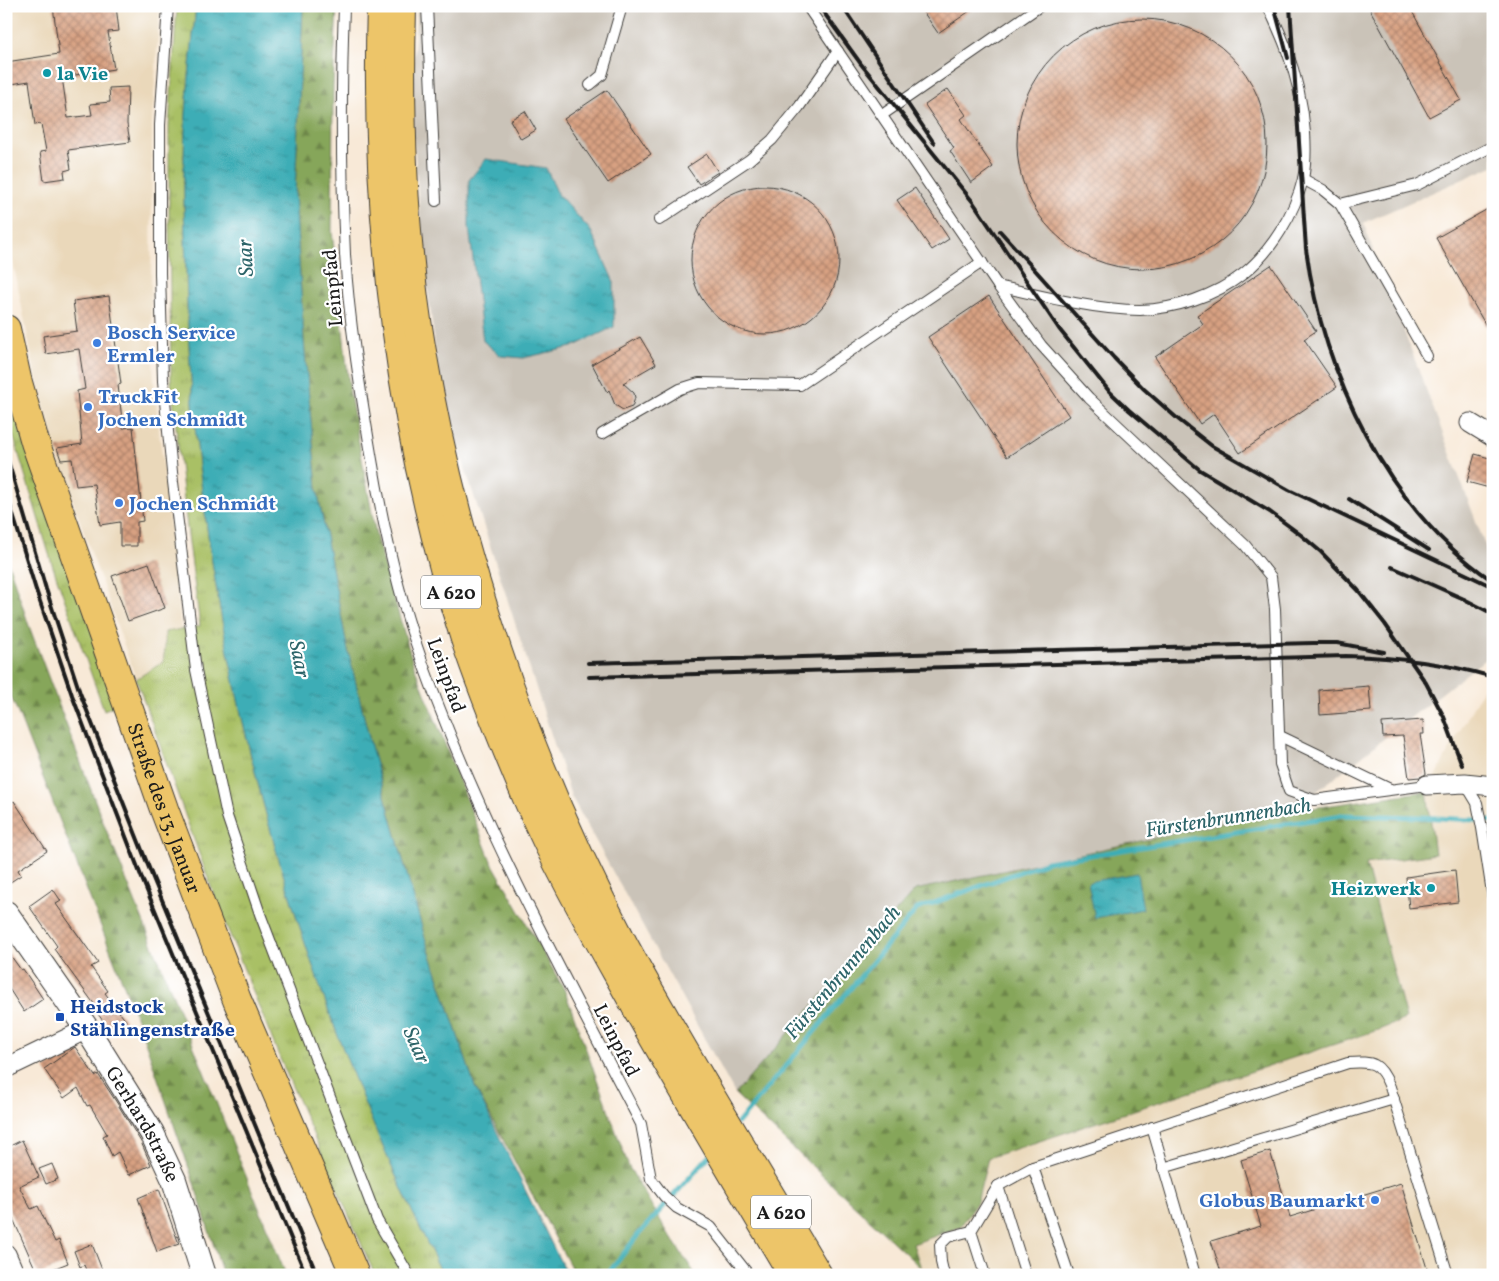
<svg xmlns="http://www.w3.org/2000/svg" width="1499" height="1281" viewBox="0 0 1499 1281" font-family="Vollkorn,serif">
<defs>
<pattern id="grass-tufts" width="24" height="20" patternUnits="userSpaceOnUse" patternTransform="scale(1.25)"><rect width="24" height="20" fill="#a9c065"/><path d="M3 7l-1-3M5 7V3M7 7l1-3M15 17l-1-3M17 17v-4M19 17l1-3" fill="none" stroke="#91a457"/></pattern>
<pattern id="forest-firs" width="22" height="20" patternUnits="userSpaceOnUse" patternTransform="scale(1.25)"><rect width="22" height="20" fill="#86a65a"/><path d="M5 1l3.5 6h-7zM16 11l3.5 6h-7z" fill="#6d864a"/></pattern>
<pattern id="water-ripples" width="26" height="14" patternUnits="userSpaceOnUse" patternTransform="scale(1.25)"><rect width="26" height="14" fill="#3cadb6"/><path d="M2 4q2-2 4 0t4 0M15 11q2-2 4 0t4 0" fill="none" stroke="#328c93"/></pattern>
<pattern id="building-cross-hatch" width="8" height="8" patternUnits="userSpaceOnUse" patternTransform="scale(1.25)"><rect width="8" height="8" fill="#d8a182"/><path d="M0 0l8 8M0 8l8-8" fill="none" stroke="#ae826a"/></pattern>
</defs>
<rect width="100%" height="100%" fill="#fff"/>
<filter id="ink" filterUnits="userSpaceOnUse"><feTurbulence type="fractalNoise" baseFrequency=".02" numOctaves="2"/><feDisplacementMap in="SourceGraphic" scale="10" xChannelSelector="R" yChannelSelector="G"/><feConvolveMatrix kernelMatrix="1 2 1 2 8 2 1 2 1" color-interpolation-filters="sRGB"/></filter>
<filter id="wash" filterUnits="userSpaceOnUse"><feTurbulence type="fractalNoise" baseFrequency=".0096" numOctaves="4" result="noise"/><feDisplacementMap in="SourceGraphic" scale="20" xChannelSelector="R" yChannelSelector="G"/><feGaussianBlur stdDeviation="1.12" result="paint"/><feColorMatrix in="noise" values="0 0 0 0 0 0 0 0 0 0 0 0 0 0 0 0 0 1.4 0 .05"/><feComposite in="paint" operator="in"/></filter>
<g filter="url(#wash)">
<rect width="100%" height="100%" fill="#f8e9d7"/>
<g fill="#ead8ba">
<path d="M6,6H160L152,124L151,310L154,384L181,629L165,632V649L163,662L136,679L54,447L40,398L21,302L6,226Z"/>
<path d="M1484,687L1493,689V1275H923L913,1244L960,1227L977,1202L987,1158L1381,1029L1366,864L1427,791Z"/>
</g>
<path fill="#cac3b8" d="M417,6H1493V166L1363,223L1493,566V653L1297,807L915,890L735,1094L571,796L441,394L422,244L411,101Z"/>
<g fill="url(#grass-tufts)" stroke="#626e40">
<path d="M177,6H196C191,56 185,107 184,157C183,195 185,232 186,269C193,617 287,965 443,1275H375L281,1061L214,895L136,679L163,662L165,649V632L200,626L187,527L171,381L169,214V125Z"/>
<path d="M6,372L117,705L104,710L53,567L6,412Z"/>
</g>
<g fill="url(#forest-firs)" stroke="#51613b">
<path d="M303,6H337L333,87L332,231L350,394L377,540L413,663L491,861L564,989L629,1167L668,1233L696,1275H575L475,1087L425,938L372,750L347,646L317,489L304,342L295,194Z"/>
<path d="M6,556L29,626L105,827L286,1275H223L192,1177L139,1024L16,708L6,687Z"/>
<path d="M1427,791L1435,854L1366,864L1406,1019L1381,1029L988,1158L977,1202L960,1227L913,1244L921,1268L735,1094L915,890L1297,807L1312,808Z"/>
</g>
<g fill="url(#water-ripples)" stroke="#2c6469">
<path d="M196,6H303L295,194L304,341L317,489L347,646L372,750L425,938L475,1087L567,1275H443C287,965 193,617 186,269C185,232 183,195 184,157C185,107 191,56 196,6Z"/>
<path d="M486,159L546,168L558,194L591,231L614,282V327L572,347L523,358L501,356L483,341L469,227V180Z"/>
<path d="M1137,873L1143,909L1095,918L1088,882Z"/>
</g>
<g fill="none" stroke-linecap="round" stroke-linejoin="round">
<g stroke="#3cadb6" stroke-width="5">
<path d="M738,1123L917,909L1047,862L1342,815L1419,817L1493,821"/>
<path d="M607,1275L638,1235L711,1154"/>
</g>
</g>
<g id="blocks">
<g fill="url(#building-cross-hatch)">
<path d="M53,6H116L119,31L108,32L114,69L62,77L68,118L92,115L90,104L110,102L109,88L128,87L127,124L130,142L68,150L71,169L64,171L65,178L44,181L40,152L46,151L41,124L35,125L29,81L6,85V62L59,54Z"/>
<path d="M919,6H977L938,33Z"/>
<path d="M1368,6H1409L1461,100L1429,117Z"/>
<circle cx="1142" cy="144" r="125"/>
<path d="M948,89L966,115L961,119L993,167L971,183L950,151L954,148L925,105Z"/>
<path d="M607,90L651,154L608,183L564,119Z"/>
<path d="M525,111L536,130L521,139L510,120Z"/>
<path d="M707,154L718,172L699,184L687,167Z"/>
<circle cx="765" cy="260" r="74"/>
<path d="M915,188L949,239L932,250L897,200Z"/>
<path d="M1493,206V338L1436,238Z"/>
<path d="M1271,265L1316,331L1304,339L1337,387L1240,453L1214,414L1200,424L1155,357L1203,324L1197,315Z"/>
<path d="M109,296L121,384L118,385L123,428L133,427L143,521L137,522V546H120V522L100,525L94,484L76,486L72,459L61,460L57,448L82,444L77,391L85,389L79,349L46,354L43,336L77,331L73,301Z"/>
<path d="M989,296L1069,416L1007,457L928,337Z"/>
<path d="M640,337L656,364L623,383L634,393L635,398L632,407L623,410L615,405L609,390L607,392L592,364Z"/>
<path d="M1475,454L1493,459V489L1467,482Z"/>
<path d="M149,563L165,608L128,621L112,576Z"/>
<path d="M1369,686L1371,711L1320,715L1319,690Z"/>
<path d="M1423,720L1424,734H1420L1426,774L1420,777L1409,778L1403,736L1383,737L1382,723Z"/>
<path d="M14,801L47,851L18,870L21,875L6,885V806Z"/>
<path d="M1455,870L1458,902L1409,908L1406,877Z"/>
<path d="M53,889L61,901L56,904L98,963L91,967L108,991L105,993L126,1021L108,1028L98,1014L100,1012L54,949L57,946L29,906Z"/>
<path d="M6,949L21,970L23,969L43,999L24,1012L6,984Z"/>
<path d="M75,1047L95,1076L98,1074L117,1103L141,1142L151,1165L129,1175L118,1152L112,1156L103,1136L107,1134L90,1105L87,1106L78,1088L64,1098L44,1069Z"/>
<path d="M22,1140L39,1177L19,1186L31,1209L38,1206L55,1242L59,1240L68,1263L38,1275L6,1203V1148Z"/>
<path d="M1270,1151L1290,1217L1401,1183L1429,1275H1222L1211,1241L1261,1226L1241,1160Z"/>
<path d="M52,1164L58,1179L46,1184L39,1169Z"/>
<path d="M159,1189L179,1244L157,1252L138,1198Z"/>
<path d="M92,1244L104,1275H88L84,1265L80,1267L74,1251Z"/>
</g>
</g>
</g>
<g filter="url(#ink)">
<use href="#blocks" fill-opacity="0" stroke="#3d3b38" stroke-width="1"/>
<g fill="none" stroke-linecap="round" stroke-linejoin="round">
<defs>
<g id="service">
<path d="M168,6L160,125V273L163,381L173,482L196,670L227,816L260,914L377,1220L409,1275"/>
<path d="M344,6C341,89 341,172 345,254C349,321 360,388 371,454C381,514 393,573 412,632C469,804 558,964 641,1124L651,1179L664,1196L677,1208L711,1227L749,1275"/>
<path d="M427,6L436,201"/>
<path d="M807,6L998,286L1041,345L1089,398L1245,545L1271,577L1275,609L1280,764L1289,791L1314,800L1427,785"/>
<path d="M590,85L602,75L622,6"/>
<path d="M882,115L1040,6"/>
<path d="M1303,179L1323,190L1340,204L1427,356"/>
<path d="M1340,204L1417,185L1493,146"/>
<path d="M659,220L749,160L772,140L799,107L838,51"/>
<path d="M998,286C1041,296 1096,310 1140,310C1175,309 1215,296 1243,274C1271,252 1295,213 1303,179C1306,164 1306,148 1305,133C1303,105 1296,75 1286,48C1281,34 1274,20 1268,6"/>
<path d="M602,434L680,389L699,383L800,385L982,262"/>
<path d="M1280,736L1390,789"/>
<path d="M1465,783L1477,803L1482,828L1493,899"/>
<path d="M1152,1127L1195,1275"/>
<path d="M1033,1167L1069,1275"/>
<path d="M1163,1168L1394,1099"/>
<path d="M998,1186L1026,1275"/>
<path d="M971,1231L985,1275"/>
<path d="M944,1275L941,1262L940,1245L948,1237L971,1231L998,1186L1033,1167L1348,1063C1374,1061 1380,1063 1390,1087L1448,1275"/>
</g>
<g id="minor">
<path d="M1470,423L1493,437"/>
<path d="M1427,785L1465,783L1493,786"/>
<path d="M6,1068L87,1029"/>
<path d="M6,1254L15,1275"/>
</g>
<g id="tertiary">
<path id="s1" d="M6,913L87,1029L152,1133L174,1180L204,1275"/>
</g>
<g id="primary">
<path id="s2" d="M6,329L17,379L35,442L164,809L237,1000L355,1275"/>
</g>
<g id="motorway">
<path d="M381,6C374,219 400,436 465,639C483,693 505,746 527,798C554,861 588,921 621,980C676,1080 735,1177 793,1275"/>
<path d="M402,6C399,120 402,234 421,346C455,551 526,762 624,945C685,1057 753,1165 818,1275"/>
</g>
</defs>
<use href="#service" stroke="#3d3b38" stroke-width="12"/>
<use href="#minor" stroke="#3d3b38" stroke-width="21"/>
<use href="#tertiary" stroke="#3d3b38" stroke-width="26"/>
<use href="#primary" stroke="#3d3b38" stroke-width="30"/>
<use href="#motorway" stroke="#3d3b38" stroke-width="30"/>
<use href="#service" stroke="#fff" stroke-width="10"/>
<use href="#minor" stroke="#fff" stroke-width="19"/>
<use href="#tertiary" stroke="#fff" stroke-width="24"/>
<use href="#primary" stroke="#edc569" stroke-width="28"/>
<use href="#motorway" stroke="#edc569" stroke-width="28"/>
<g stroke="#1c1c1c" stroke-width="4">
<path d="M819,6L861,64L973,202L1059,329L1109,391L1129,410L1200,470L1270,512L1301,535L1321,552L1358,590L1385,624L1426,683L1444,717L1462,765"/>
<path d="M842,6L934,143"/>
<path d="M1274,6L1288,58"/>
<path d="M1290,6L1306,249C1323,373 1386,509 1493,581"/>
<path d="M1000,231L1114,358L1144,389L1179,420L1212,446L1289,490L1493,587"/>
<path d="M6,454L46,589L80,693L153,878L317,1275"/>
<path d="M6,492L36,590L72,695L95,756L143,881L306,1275"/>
<path d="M1349,499L1429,550"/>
<path d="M1392,567L1464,599L1493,614"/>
<path d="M588,663L1313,643H1337L1384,652"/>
<path d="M589,677L1346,656C1396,657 1445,663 1493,677"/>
</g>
</g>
</g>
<g fill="#0f9aa8" stroke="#fff" stroke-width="2">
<circle cx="47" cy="73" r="5"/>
<circle cx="1431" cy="888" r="5"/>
</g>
<g fill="#3f7fe0" stroke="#fff" stroke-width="2">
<circle cx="97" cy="343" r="5"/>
<circle cx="88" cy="407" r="5"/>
<circle cx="119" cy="503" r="5"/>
<circle cx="1375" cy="1200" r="5"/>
</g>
<rect fill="#1a4fb4" stroke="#fff" stroke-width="2" x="55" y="1012" width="10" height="10" rx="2.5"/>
<g text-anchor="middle" stroke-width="4.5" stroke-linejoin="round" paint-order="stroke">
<g fill="#fff" stroke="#606060" stroke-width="1">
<rect x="421" y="575.5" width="60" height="33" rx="4"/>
<rect x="751" y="1195.5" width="60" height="33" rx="4"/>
</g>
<g font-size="19" font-weight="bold" fill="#1c1c1c">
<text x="451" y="599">A 620</text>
<text x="781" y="1219">A 620</text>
</g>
<g font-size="20" font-weight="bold" fill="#0d838f" stroke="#fff" text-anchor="start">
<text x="57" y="80">la Vie</text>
<text x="1421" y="895" text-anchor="end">Heizwerk</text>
</g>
<g font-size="20" fill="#1c1c1c" stroke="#fff">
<text transform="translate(332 288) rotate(-95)" y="7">Leinpfad</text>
<text transform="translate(447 675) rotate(70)" y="7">Leinpfad</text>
<text dy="7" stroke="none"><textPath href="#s2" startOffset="505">Straße des 13. Januar</textPath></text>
<text transform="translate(617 1040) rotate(63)" y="7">Leinpfad</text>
<text dy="7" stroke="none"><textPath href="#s1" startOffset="252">Gerhardstraße</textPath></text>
</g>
<g font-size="20" font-weight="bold" fill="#366cbe" stroke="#fff" text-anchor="start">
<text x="107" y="339">Bosch Service<tspan x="107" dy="23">Ermler</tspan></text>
<text x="98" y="403">TruckFit<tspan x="98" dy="23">Jochen Schmidt</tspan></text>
<text x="129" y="510">Jochen Schmidt</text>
<text x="1365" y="1207" text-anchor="end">Globus Baumarkt</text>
</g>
<g font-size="20" font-weight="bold" fill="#164399" stroke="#fff" text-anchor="start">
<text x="70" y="1013">Heidstock<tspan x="70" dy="23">Stählingenstraße</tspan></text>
</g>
<g font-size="21" font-style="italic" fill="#2c6469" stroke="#fff">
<text transform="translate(245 258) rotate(-93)" y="7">Saar</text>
<text transform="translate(300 659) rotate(79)" y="7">Saar</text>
<text transform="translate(1228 817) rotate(-9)" y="7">Fürstenbrunnenbach</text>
<text transform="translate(842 972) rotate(-50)" y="7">Fürstenbrunnenbach</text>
<text transform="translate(417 1045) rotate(66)" y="7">Saar</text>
</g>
</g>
<rect width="1499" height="1281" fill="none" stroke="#fff" stroke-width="25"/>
</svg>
